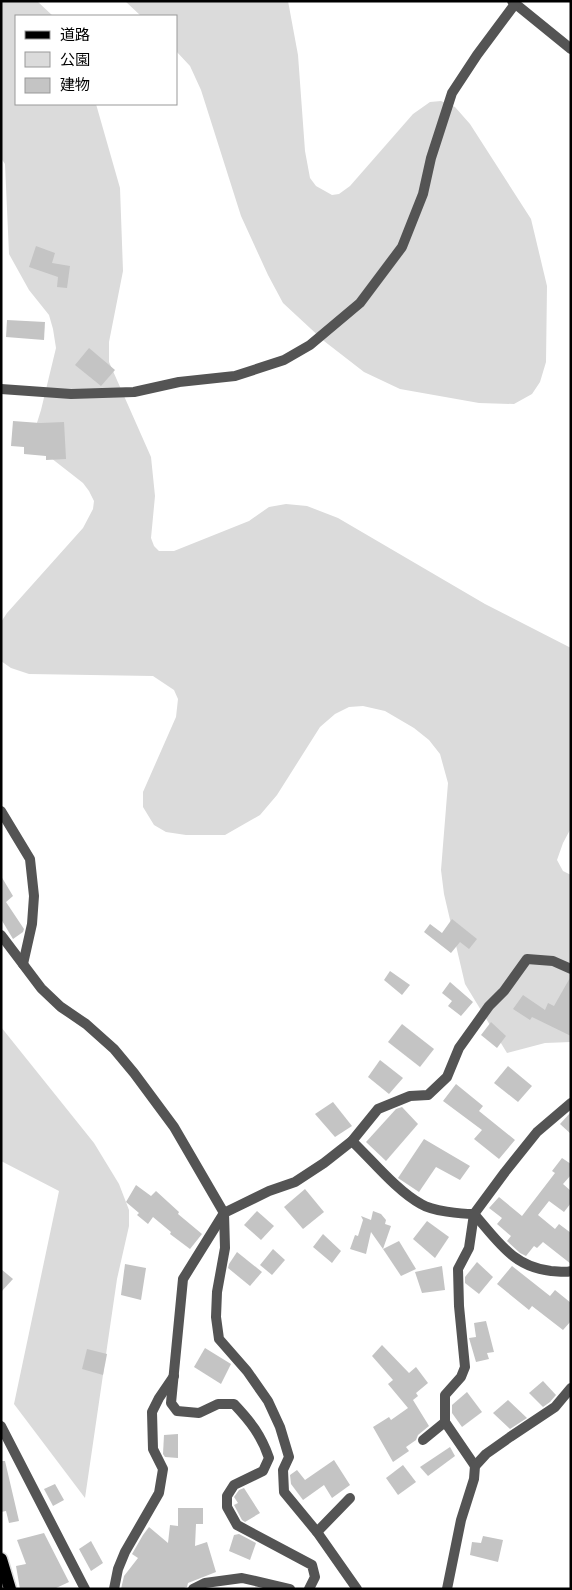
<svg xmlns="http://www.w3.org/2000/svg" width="572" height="1590" viewBox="0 0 572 1590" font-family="'Work Sans','Noto Sans JP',sans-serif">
<rect width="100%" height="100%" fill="#fff"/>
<g fill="#dbdbdb">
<path d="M1,1H37L53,16H16V104H96L120,188L123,271L109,342V362L151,457L155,496L151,538L154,546L159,551H174L249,521L269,507L286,504L307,506L338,518L485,604L571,648V828L563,843L557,860L563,871L571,875V1042L545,1043L507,1053L465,984L444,894L441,870L448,783L440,754L429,740L414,728L385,711L363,706L349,707L335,714L320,727L277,795L260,815L225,835H186L166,832L154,825L143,807V792L176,717L178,699L174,690L153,676L29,674L11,668L1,661V622L7,613L83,528L93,509L94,501L89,491L83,483L51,458L36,426L41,410L56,348L53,329L49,315L29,290L9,254L5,164L1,158Z"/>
<path d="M125,1H288L298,55L305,151L310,178L316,186L332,195L339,194L350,186L413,114L430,102L441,101L455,107L470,124L531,219L547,286L546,362L540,382L532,394L514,404L479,403L400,389L364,372L324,341L283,303L268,275L241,216L201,90L190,66L176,51V16H141Z"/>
<path d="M1,1027L94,1143L119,1184L129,1210V1226L117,1279L85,1498L14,1404L59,1191L1,1161Z"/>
</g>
<g fill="#c4c4c4">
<path d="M36,246L55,253L52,263L70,266L67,288L57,287L58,277L29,267Z"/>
<path d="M7,320L45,322L44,340L6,337Z"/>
<path d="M89,348L115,370L101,386L75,365Z"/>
<path d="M13,421L40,423L64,422L66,459L46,460V456L24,454V447L11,446Z"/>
<path d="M1,876L13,896L6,902L24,929L23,932L13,939L1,919Z"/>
<path d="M452,919L477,939L469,949L460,942L451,953L424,932L430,924L442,933Z"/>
<path d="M390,971L410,985L402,995L384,980Z"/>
<path d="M571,976V1036L532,1017L530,1020L513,1009L523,995L545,1010L548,1003L554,1006Z"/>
<path d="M450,982L473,1002L461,1016L448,1006L452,1001L442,993Z"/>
<path d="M491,1022L506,1036L497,1048L481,1035Z"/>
<path d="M402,1024L434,1049L420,1067L388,1042Z"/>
<path d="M380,1060L403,1078L389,1094L368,1077Z"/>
<path d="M508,1066L532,1086L518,1102L494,1083Z"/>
<path d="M456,1084L483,1106L479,1111L515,1140L499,1159L474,1139L482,1130L443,1101Z"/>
<path d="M333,1102L352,1126L335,1137L315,1114Z"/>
<path d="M402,1107L418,1124L386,1161L366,1142L396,1109Z"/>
<path d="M571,1112V1134L560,1124Z"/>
<path d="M424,1139L470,1166L460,1180L436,1167L419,1192L398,1178Z"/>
<path d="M562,1158L571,1164V1175L563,1184L571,1191V1203L564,1212L549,1201L538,1215L555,1229L559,1224L571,1233V1264L543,1242L537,1248L534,1246L526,1256L520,1253L507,1241L511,1236L497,1224L502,1218L489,1208L499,1197L522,1216L555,1173L552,1171Z"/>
<path d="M136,1185L151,1196L156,1191L179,1212L178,1214L202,1234L190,1249L170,1234L171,1232L153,1217L148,1224L137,1215L139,1213L126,1202Z"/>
<path d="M305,1189L324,1212L303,1229L284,1207Z"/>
<path d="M257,1211L274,1226L261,1240L244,1225Z"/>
<path d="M373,1211L381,1214L386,1220L385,1224L391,1226L383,1249L371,1232L366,1254L350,1249L355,1235L358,1236L363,1220L361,1216L371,1220Z"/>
<path d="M427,1221L449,1237L435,1258L413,1239Z"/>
<path d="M323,1234L341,1251L332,1263L313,1247Z"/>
<path d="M399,1241L416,1269L401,1276L383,1249Z"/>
<path d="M273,1249L285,1260L272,1275L260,1265Z"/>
<path d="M237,1252L262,1272L250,1286L228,1268L229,1264Z"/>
<path d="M477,1262L493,1277L479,1294L465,1283V1277Z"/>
<path d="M125,1264L146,1268L141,1300L121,1295Z"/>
<path d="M442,1266L445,1290L422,1293L415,1272Z"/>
<path d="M512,1266L550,1296L555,1290L571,1303V1321L563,1330L532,1306L529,1310L497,1284Z"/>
<path d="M1,1269L13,1279L1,1292Z"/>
<path d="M486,1321L494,1352L487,1353L489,1359L476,1362L469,1338L476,1337L474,1323Z"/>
<path d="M382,1345L409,1373L416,1367L428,1383L416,1393L418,1396L413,1400L429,1426L418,1435L416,1440L406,1447L409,1451L393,1462L373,1427L389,1417L391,1420L408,1408L388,1384L393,1380L372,1356Z"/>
<path d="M205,1348L231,1364L221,1384L194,1367Z"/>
<path d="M87,1349L107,1354L103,1375L82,1369Z"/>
<path d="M543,1381L556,1395L550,1402L543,1407L529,1393Z"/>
<path d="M467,1392L482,1412L462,1427L452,1413V1405Z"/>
<path d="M508,1400L527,1418L510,1429L493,1413Z"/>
<path d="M178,1434V1458L165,1457L163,1454L164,1435Z"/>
<path d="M450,1447L455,1456L428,1476L420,1467Z"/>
<path d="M334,1460L350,1485L332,1498L324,1485L303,1500L291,1484L290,1475L297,1470L305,1480Z"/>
<path d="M1,1461H5L19,1521L9,1523L6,1511L1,1512Z"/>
<path d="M403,1465L416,1482L398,1495L386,1478Z"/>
<path d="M55,1484L64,1500L53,1506L44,1489Z"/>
<path d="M244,1488L260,1513L245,1522L242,1520L234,1505L238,1503L234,1497L239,1490Z"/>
<path d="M178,1508H203V1524H196L195,1546L207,1542L216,1572L188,1583L187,1587L181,1589H121L124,1576L138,1558L132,1554L143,1535L149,1527L168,1543L170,1525L178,1526Z"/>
<path d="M44,1533L69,1582L54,1589H20L16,1566L26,1564L17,1540Z"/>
<path d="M239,1534L256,1543L250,1560L229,1551L234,1535Z"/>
<path d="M483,1536L503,1540L498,1562L470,1555L472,1542L481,1543Z"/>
<path d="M91,1541L103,1563L91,1571L79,1549Z"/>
</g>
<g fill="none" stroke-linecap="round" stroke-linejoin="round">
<defs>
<path id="primary" d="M1,1559L10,1589"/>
</defs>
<use href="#primary" stroke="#dbdbdb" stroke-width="15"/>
<g stroke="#545454" stroke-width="10">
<path d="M512,1L571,49"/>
<path d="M1,389L71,394L134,392L179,382L235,376L284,360L310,345L360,303L402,247L423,194L431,158L452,93L477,55L515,4"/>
<path d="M1,811L30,859L34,896L32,924L23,964"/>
<path d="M1,935L41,988L61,1007L86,1024L114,1049L134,1073L174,1127L224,1213L183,1279L171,1403L177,1411L199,1413L218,1404H234C251,1422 261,1435 269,1458L263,1471L234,1485L227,1496V1507L237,1525L312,1565L315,1577L309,1589"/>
<path d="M352,1141C372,1160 397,1191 421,1204C432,1211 461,1214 474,1214C498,1241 513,1267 551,1271C558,1271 564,1273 571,1271"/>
<path d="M1,1426L85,1589"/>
<path d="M423,1440L445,1422"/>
<path d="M475,1466L445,1422V1395L461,1377L465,1367L459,1306L458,1269L469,1248L474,1214L505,1172L537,1132L571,1103"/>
<path d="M317,1532L350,1498"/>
<path d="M114,1589L118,1569L125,1552L159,1493L163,1469L153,1449L152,1412L159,1398L174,1376"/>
<path d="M193,1589L205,1583L242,1578L290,1589"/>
<path d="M357,1589L317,1532L284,1492L283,1470L289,1457L280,1427L268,1401L247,1371L219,1339L216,1317L217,1292L225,1248L224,1213L269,1191L295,1182L324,1163L352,1141L378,1109L410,1096L428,1095L447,1077L459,1048L489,1006L504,991L527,959L553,961L571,969"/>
<path d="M447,1589L461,1520L474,1479L475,1466L486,1454L510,1437L555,1407L571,1388"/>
</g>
<use href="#primary" stroke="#000" stroke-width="12"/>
</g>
<rect width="572" height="1590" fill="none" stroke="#000000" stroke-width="5"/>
<rect x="15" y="15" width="162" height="90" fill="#ffffff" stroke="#999999"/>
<rect x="25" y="31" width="25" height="8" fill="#000000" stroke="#999999"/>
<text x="60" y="40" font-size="15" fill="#000000">道路</text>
<rect x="25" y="52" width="25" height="15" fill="#dbdbdb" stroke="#999999"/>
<text x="60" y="65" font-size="15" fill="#000000">公園</text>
<rect x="25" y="78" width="25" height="15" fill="#c4c4c4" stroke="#999999"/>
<text x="60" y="90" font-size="15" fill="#000000">建物</text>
</svg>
